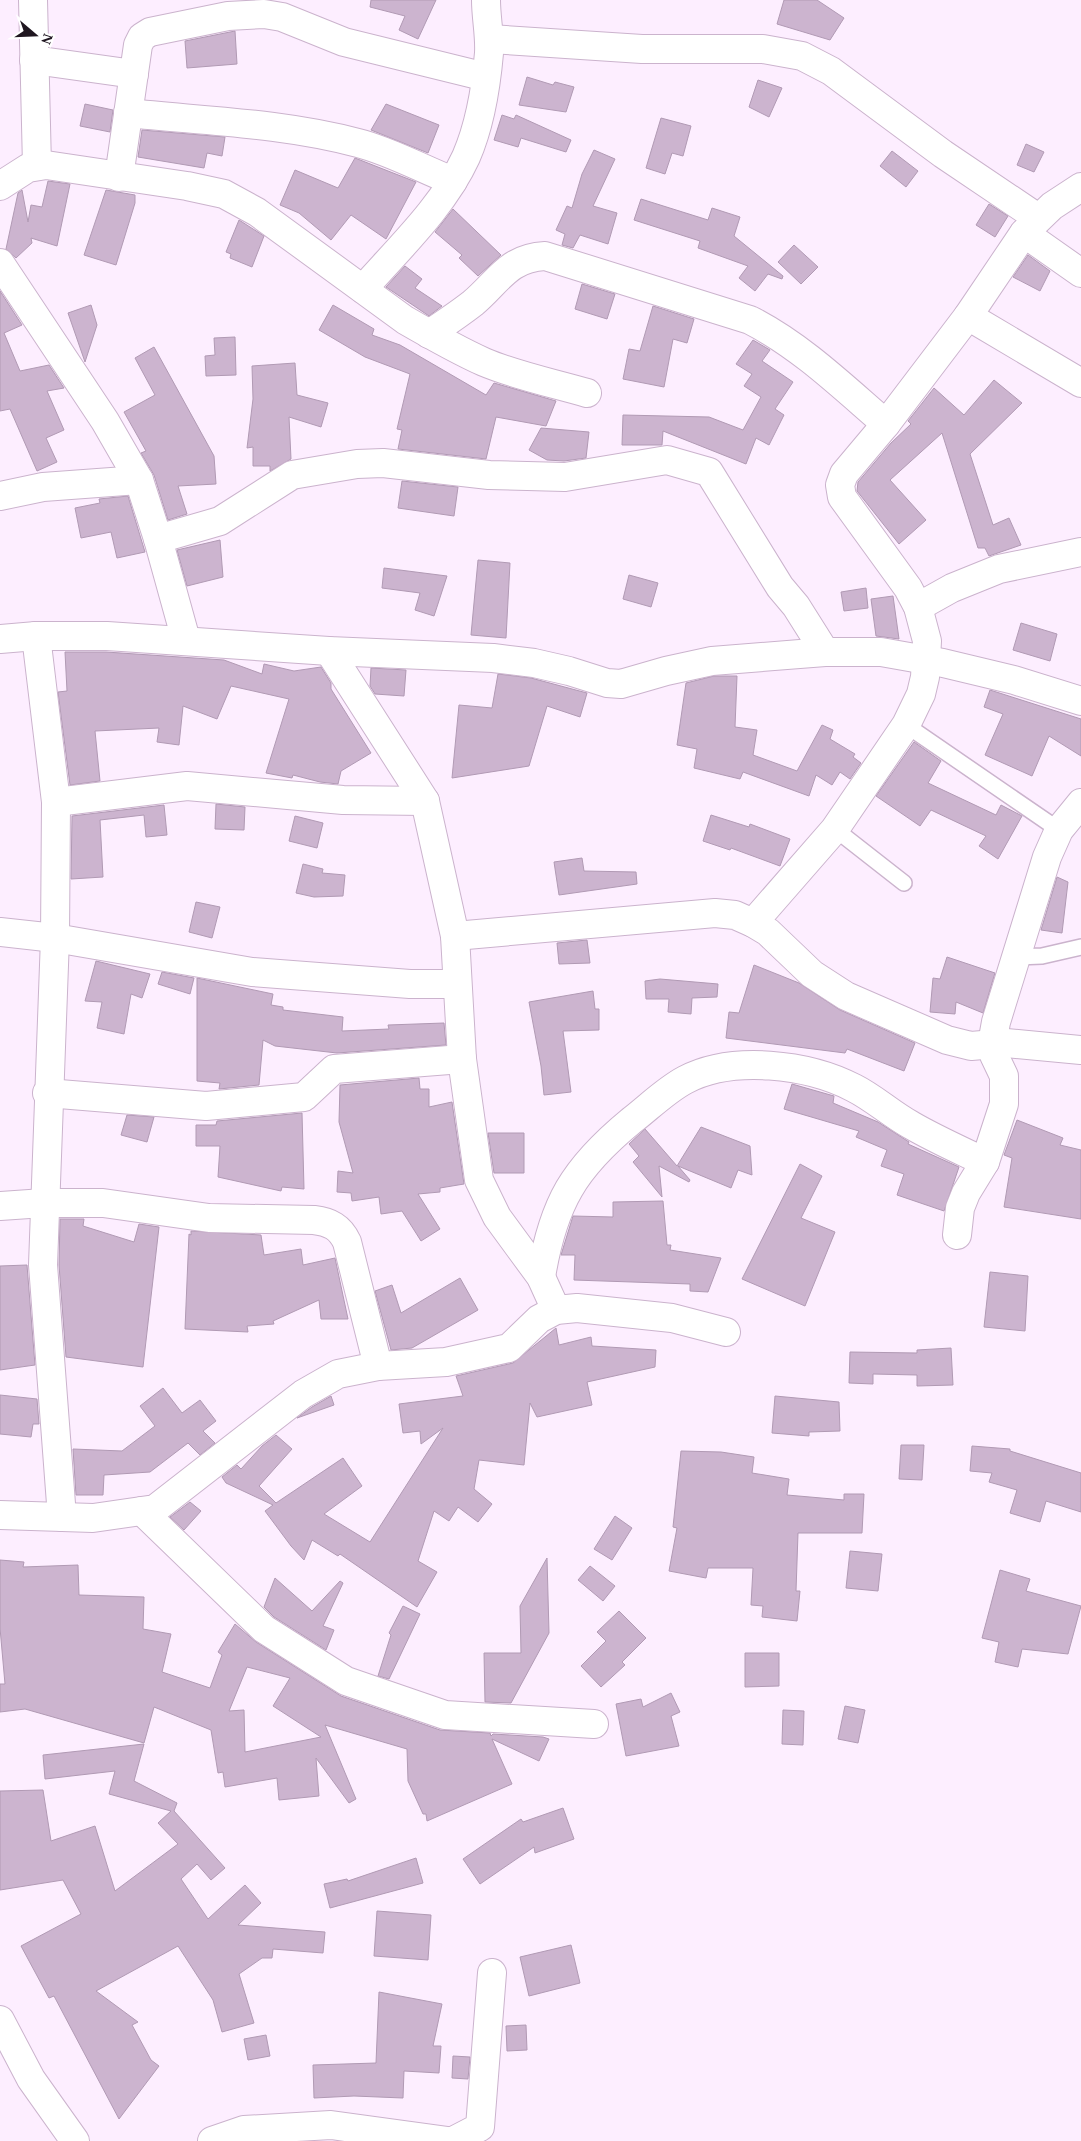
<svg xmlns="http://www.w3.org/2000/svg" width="1081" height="2141" viewBox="0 0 1081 2141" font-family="'Times New Roman',serif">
<rect width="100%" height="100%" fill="#fdeeff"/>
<g fill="#ccb4cf" stroke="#b19ab4" fill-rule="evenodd">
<path d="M371,0H436L418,39L399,30L405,16L370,7Z"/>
<path d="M784,0H817L844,18L830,40L777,24Z"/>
<path d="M235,31L237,64L187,68L185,41Z"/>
<path d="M527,77L553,85L555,82L574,87L566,112L519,105Z"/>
<path d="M758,80L782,88L769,117L749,107Z"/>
<path d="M85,104L113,110L110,132L80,126Z"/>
<path d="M386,104L439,125L428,153L371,130Z"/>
<path d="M502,115L514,119L516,115L571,140L566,152L521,138L518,147L494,140Z"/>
<path d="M661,118L691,126L683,156L672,153L665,174L646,168Z"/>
<path d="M142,130L225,137L222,156L207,153L204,168L138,157Z"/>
<path d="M1026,144L1044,152L1034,172L1017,165Z"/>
<path d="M594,150L615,159L593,206L617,213L608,244L580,235L573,248L562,245L565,234L556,230L567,206L572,208L582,174Z"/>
<path d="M892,151L918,171L906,187L880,166Z"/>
<path d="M355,158L416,182L386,239L351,215L331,240L299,213L280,205L295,170L338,188Z"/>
<path d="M48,181L70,184L57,246L31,238L32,243L16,258L6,249L18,193L22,190L28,222L31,205L42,207Z"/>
<path d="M106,190L135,195V203L116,265L84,255Z"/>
<path d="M641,199L708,220L712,208L740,217L734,236L783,276L782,279L768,274L755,291L739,278L748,266L698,248L700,241L634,220Z"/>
<path d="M989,204L1008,216L995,237L976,225Z"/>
<path d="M453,209L501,255L478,276L459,258L462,255L435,232Z"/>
<path d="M239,220L264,236L252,267L230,258L231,254L226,252Z"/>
<path d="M794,245L818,267L801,284L778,262Z"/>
<path d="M1028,255L1050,271L1040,291L1013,277Z"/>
<path d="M405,266L422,279L415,288L442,306L429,316L386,287Z"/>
<path d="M582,284L615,294L607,319L575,309Z"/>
<path d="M0,291L22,325L4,333L20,371L49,365L64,388L47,391L64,430L46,438L57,462L37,471L10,409L0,411Z"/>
<path d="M91,305L97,325L85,362L68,313Z"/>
<path d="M333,305L374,329L372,335L400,345L486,395L494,383L556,401L546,426L496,417L486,459L398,449L402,430L397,429L410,374L365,357L319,330Z"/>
<path d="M653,306L694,319L687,343L673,339L664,387L623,379L629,349L640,351Z"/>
<path d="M235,337L236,375L206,376L205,356L215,355L214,338Z"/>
<path d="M753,340L770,350L762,361L793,382L775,409L784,415L769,445L756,438L746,464L663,431L662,445H622L623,415L709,417L743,430L761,397L744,386L752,374L736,364Z"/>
<path d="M154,347L214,456L216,484L178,486L187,514L168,520L154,475L141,453L146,451L124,412L155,395L135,358Z"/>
<path d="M295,363L297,395L328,403L321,427L289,417L291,459L270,471V466H253V447L247,448L253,399L252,366Z"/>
<path d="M994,380L1022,403L970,454L993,525L1009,518L1021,545L989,556L985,548H978L942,433L890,480L926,520L899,544L857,491L858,482L891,443L911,424L908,421L934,388L964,415Z"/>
<path d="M541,428L589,432L586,458L564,461L547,460L529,450Z"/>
<path d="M402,481L458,487L454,516L398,508Z"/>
<path d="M128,496L145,552L117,558L111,532L81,538L75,508L100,503L99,499Z"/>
<path d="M220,540L223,577L187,586L177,550Z"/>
<path d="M478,560L510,563L506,638L471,635Z"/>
<path d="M384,568L447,576L434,616L415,610L420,593L382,588Z"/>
<path d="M629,575L658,583L651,607L623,599Z"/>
<path d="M866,588L868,608L844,611L841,592Z"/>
<path d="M893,596L899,639L876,636L871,599Z"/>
<path d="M1021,623L1057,634L1050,661L1013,650Z"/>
<path d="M65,652H106L224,660L262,674L264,664L294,671L321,667L331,683V689L371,753L341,771L338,784L320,782L293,775L292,778L266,773L289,699L231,686L217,719L183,706L179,745L157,742L159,728L95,731L100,781L70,785L58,692L67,691Z"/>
<path d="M371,668L406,670L404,696L375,694L370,686Z"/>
<path d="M498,674L531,678L587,693L580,717L547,706L529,766L452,778L459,705L492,708Z"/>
<path d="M714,676H737L735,727L757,730L753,755L797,771L822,725L833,730L830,739L855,754L853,757L861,763L850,779L840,772L832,785L816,775L809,796L743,772L740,779L694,768L697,749L677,745L686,683Z"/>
<path d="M990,690L1081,719V756L1049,736L1032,776L985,755L1003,714L984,707Z"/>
<path d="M914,742L941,761L928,783L996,815L1001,805L1022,816L998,859L979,846L986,836L931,810L920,826L876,796Z"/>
<path d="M216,804L245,807L244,830L215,829Z"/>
<path d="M164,805L167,835L146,837L144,815L100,820L103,877L71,879L72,816Z"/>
<path d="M711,815L749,827L750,824L790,839L780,866L731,848L730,850L703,841Z"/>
<path d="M295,816L323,823L317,848L289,841Z"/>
<path d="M582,858L584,871L636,872L637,884L559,895L554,862Z"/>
<path d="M303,864L323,869L322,873L345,875L343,896L314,897L296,893Z"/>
<path d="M1057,877L1068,882L1062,933L1041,930Z"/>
<path d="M196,902L220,907L212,938L189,932Z"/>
<path d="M587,940L590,963L559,964L557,943Z"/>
<path d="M947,957L995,973L983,1013L956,1002L955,1014L930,1012L933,978L940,979Z"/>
<path d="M96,961L150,974L142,998L131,994L124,1034L97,1028L102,1002L85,1001Z"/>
<path d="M754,965L799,983L840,1010L915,1043L904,1071L847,1049L845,1053L726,1038L729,1012L739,1013Z"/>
<path d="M162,972L194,978L190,994L158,984Z"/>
<path d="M197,978L273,994L271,1005L283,1007V1010L343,1017L342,1031L389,1029L388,1025L444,1023L446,1045L337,1053L275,1046L263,1040L259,1085L219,1089L220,1083L197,1081Z"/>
<path d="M660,979L718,984L717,997L692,998L691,1014L668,1012L669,999H646L645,981Z"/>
<path d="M593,991L595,1009H599V1030L563,1031L571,1092L544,1095L541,1066L529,1002Z"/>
<path d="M419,1078L420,1089H429V1107L452,1102L464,1184L440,1188V1192L418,1194L440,1229L421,1241L402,1211L381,1214L379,1197L352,1201L351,1193L337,1192L338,1171L353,1173L339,1122L340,1085Z"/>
<path d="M792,1084L834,1096L833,1103L878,1122L909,1142L908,1144L959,1167L944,1211L897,1195L904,1174L881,1166L887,1150L856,1137L859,1131L784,1109Z"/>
<path d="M302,1113L304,1189L282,1187L281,1191L218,1177L220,1146H196V1125H216L217,1121Z"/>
<path d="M127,1115L154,1117L147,1142L121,1135Z"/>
<path d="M1017,1120L1063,1138L1060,1145L1081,1150V1219L1004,1207L1012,1158L1004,1155Z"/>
<path d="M701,1127L750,1146L752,1175L738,1170L731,1188L678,1166L690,1180L689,1182L659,1166L662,1197L633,1162L639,1156L629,1144L645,1129L677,1166Z"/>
<path d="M488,1133H524V1173H494Z"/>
<path d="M800,1164L822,1176L801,1218L835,1232L805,1306L742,1279Z"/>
<path d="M663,1201L667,1245H671L670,1250L721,1258L708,1292L690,1291V1284L574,1280L575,1255H561L573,1216L613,1217V1202Z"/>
<path d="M60,1219H84L83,1226L134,1242L139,1224L159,1227L143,1367L66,1357L59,1265Z"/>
<path d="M191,1231L261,1235L264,1255L301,1249L303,1265L335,1258L348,1319H321L319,1300L273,1321L274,1324L247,1326L248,1332L185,1329L189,1234L191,1235Z"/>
<path d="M27,1265L35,1365L0,1370V1266Z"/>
<path d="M990,1272L1028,1276L1025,1331L984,1327Z"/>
<path d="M460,1278L478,1310L412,1348L391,1350L375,1291L392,1285L401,1313Z"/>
<path d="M556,1328L559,1345L591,1337L592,1346L656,1350L655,1367L587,1382L592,1405L537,1417L530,1403L524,1465L479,1460L474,1489L492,1504L478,1522L458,1507L449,1521L434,1511L418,1561L437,1572L417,1607L340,1554L338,1556L312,1540L304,1560L291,1546L265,1511L273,1505L226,1483L222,1477L237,1465L241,1469L262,1446L276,1435L292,1449L259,1486L276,1503L343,1458L362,1486L324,1514L370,1542L443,1428L421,1444L420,1431L403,1433L399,1404L463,1396L456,1376L513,1363Z"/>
<path d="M951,1348L953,1385L917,1386V1375L873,1374V1384L849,1383L850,1352L917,1353V1350Z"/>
<path d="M163,1388L182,1413L200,1400L216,1421L203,1431L215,1443L200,1455L188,1443L150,1472L104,1475L103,1495H76L73,1449L122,1451L155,1426L140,1406Z"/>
<path d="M0,1395L37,1399L39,1424H33L31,1437L0,1434Z"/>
<path d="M331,1396L334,1405L297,1418L312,1407Z"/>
<path d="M775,1396L839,1402L840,1431L809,1432V1436L772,1433Z"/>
<path d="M901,1445H924L922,1480L899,1479Z"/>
<path d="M972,1446L1010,1449V1451L1081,1473V1512L1046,1501L1040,1522L1010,1513L1017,1490L989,1482L992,1473L970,1471Z"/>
<path d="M681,1451L721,1452L754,1457L752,1473L789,1479L787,1495L844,1500V1494H864L862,1533H798L796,1591H800L797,1621L762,1617L763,1606L751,1605L753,1568H708L706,1578L669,1571L677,1528L673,1527Z"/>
<path d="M190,1502L201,1511L184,1530L170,1517Z"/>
<path d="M615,1516L632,1528L612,1560L594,1549Z"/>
<path d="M850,1551L882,1554L878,1591L846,1588Z"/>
<path d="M547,1558L549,1633L511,1703L485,1702L484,1653H521L520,1606Z"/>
<path d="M0,1560L24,1562L23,1567L78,1565L79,1595L144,1597L143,1629L171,1634L162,1672L210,1688L222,1655L218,1652L235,1624L256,1642L341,1696L440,1730L490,1733L491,1736L493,1734L543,1737L549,1739L539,1761L492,1739L512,1784L427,1821L426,1814H423L408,1781L407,1749L325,1725L356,1799L349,1803L316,1758L319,1796L279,1800L277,1778L225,1787L223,1772L218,1773L211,1730L154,1707L144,1743L25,1709L0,1712V1684H5L0,1628ZM247,1667L290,1678L273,1706L321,1737L245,1752L244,1710L229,1711Z"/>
<path d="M590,1566L615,1586L603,1601L578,1580Z"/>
<path d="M1000,1570L1030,1579L1026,1591L1081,1606L1068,1654L1022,1649L1018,1667L995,1662L999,1642L982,1638Z"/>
<path d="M275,1578L312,1611L340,1581L343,1583L323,1626L334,1630L326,1650L274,1617L264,1607Z"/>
<path d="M403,1606L420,1614L389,1679L378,1676L391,1635L389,1633Z"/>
<path d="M619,1611L646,1638L622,1662L625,1665L601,1687L581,1666L606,1641L597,1632Z"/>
<path d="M745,1653H779V1686L745,1687Z"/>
<path d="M671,1693L680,1712L671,1716L679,1746L626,1756L616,1704L641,1699L643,1707Z"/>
<path d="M845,1706L865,1710L858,1743L838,1739Z"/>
<path d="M783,1710L804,1711L803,1745L782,1744Z"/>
<path d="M144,1744L134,1781L177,1803L174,1811L225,1868L211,1880L197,1864L181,1879L208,1919L245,1885L261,1903L238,1925L325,1932L323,1953L273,1949L272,1958H262L239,1974L254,2023L222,2032L213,2000L178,1946L96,1991L138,2022L132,2025L151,2060L159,2066L119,2119L54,1996L49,1998L21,1946L81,1914L63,1880L0,1890V1791L43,1790L51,1841L95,1826L115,1891L178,1844L158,1823L171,1811L109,1794L115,1771L45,1779L43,1755Z"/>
<path d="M563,1808L574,1839L535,1853L534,1847L480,1884L463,1859L521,1819L523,1822Z"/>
<path d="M416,1858L423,1883L330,1908L324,1884L347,1879L348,1881Z"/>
<path d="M377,1911L431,1915L428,1960L374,1956Z"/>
<path d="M571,1945L580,1983L529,1996L520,1957Z"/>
<path d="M379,1992L442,2004L433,2046H441L439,2073L404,2071L403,2098L354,2096L314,2098L313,2065L376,2063Z"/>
<path d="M526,2025L527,2050L507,2051L506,2026Z"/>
<path d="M266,2035L270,2056L248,2060L244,2039Z"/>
<path d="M453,2056L470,2057L468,2079L452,2078Z"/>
</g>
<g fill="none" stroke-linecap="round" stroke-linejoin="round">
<defs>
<g id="lane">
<path d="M906,725L1059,830"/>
<path d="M835,829L904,883"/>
<path d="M1017,957L1042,956L1081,947"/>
</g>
<g id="street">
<path d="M33,0L37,166"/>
<path d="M490,39L642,49H763L802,56L831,71L943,154L1038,218"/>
<path d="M34,60L134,74"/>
<path d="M128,113C204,121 283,123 358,143C390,151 422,169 453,181"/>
<path d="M119,177L138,45L142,37L150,32L228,16L264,14L282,17L344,42L486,77"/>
<path d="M0,186L28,168L46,165L187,186L224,194L257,212L405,320C431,335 457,350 484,362C517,376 553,383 587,393"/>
<path d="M1024,233L1081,273"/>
<path d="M0,263L105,421L139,480L158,539L186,640"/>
<path d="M363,289C399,248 443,207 466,157C480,125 486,88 489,53C490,35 486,18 486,0"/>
<path d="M968,316L1081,383"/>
<path d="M429,334C444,324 459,314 473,303C499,281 508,258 545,256L750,320C801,346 843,387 886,424"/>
<path d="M0,496L43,487L139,480"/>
<path d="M158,539L220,521L292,475L357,464L383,463L489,475L565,477L667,460L709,472L780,587L796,606L825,652"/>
<path d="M918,607L952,588L999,569L1081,552"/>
<path d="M36,636L56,802L55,938L43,1265L62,1517"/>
<path d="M0,639L36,636H107L329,651L493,658L534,663L569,671L607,683L621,684L666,671L712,661L825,652H881L943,663L1014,680L1081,701"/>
<path d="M329,651L425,801L455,936L462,1059L479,1180L497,1217L541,1277L556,1310"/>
<path d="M56,802L187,786L343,800L425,801"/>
<path d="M753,923L835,829L906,725L921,694L925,677L927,641L918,607L908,588L842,497L840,485L844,474L886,424L968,316L1024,233L1052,206L1081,187"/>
<path d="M0,932L55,938L252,972L410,984H457"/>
<path d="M455,936L715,913L735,915L753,923L768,932L812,974L846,996L947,1040L971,1046L1006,1043L1081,1050"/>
<path d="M47,1093L206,1106L304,1097L334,1069L462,1059"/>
<path d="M0,1206L44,1203H103L209,1218L314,1220C330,1222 340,1227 347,1242L378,1366"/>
<path d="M957,1235L960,1208L966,1193L985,1162L1004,1104V1076L994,1055V1033L996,1022L1047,857L1059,830L1081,803"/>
<path d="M541,1277C553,1203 574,1168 631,1121C648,1108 666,1090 685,1080C732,1055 808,1064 854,1088C874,1098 891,1114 911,1125C935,1139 960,1150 985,1162"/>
<path d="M142,1511L264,1629L346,1681L445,1715L594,1724"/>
<path d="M0,1515L93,1518L155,1509L303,1394L338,1374L378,1366L446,1362L509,1348L539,1319L556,1310L577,1308L672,1318L726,1332"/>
<path d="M0,2020L31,2079L75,2141"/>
<path d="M212,2141L244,2130L331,2125L448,2141"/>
<path d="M453,2141L480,2127L492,1973"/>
</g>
</defs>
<use href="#lane" stroke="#cbb3cd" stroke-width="18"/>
<use href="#street" stroke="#cbb3cd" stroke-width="30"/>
<use href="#lane" stroke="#fff" stroke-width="15"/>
<use href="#street" stroke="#fff" stroke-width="28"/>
</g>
<g transform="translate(35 35) rotate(109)" stroke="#ffffff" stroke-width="4" paint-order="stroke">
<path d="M0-4L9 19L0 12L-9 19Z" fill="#1f1620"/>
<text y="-8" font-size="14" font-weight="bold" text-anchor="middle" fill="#1f1620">N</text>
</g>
</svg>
